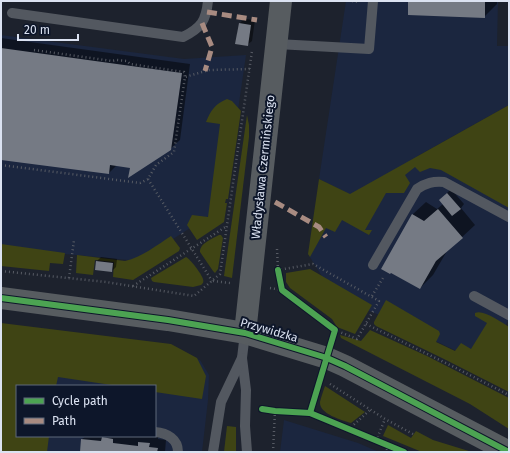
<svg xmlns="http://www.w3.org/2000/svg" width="510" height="453" viewBox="0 0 510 453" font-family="'Fira Sans',sans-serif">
<rect width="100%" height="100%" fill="#1d222d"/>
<g fill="#1b263f" fill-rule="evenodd">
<path d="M346,1H498L497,46H509V105L416,157L509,202V319L484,364L389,319L335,297L308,254L349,194L319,179Z"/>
<path d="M1,35L184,59L246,55L224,206L139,261L1,248Z"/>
<path d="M1,327L85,337L200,360L209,375L208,400L202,452H1ZM17,386H155V436H17Z"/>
<path d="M284,420L358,443L379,452H280Z"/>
</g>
<g fill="#3f4414">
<path d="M227,99L232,101L241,111L228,199H226L225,203H227L224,222L197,240L187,225L192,215L208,217L220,124L206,122C211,110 215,104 227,99Z"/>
<path d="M509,105V208L441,170L430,168L420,172L415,167L405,175L410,183L404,193H386L365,230H372L369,235L342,220L335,232L326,228L310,257L308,254L319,179L350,194Z"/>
<path d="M247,115L249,125V137L232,278L224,276Z"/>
<path d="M219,235H221L223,238L218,269L215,273L213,271L200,252C200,243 212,239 219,235Z"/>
<path d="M171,236L180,248L179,251L133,280L113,277L114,262L95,260L93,275L76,273L77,255L125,261C142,257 157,245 171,236Z"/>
<path d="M1,244L65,253L63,264L50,263L49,271L1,266Z"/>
<path d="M186,257C190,259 201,273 203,279C204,282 203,283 201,285L193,287L154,282L152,281L151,278Z"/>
<path d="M310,269L372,305L355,334L337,327L332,319L290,288L286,282V273Z"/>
<path d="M386,300L439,331L440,334L436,342L455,351L461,343L471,349L487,323L475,316V313C483,309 501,322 509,327V392L444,359L376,326L374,324V322Z"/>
<path d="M1,323L171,344L197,358L206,376L202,399L155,392V386H118L58,377L56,386H17V436H49L47,452H1Z"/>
<path d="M370,330L427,356L509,398V429L470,404L341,338L340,335L361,341Z"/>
<path d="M325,386L365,412L351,423C342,420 319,414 320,402C321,397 323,392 325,386Z"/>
<path d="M388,425L411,438L416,431L433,440L472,452H422L383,436Z"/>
<path d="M227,426L236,427V452H224Z"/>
</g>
<g fill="#0007">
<path d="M409,1H497V4L484,17Z"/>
<path d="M244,19L255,20L252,41L247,45L237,44L240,23Z"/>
<path d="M1,38L190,64L180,140L170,149L131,167L117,165L109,173L1,159Z"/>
<path d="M451,189L464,204L461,208L475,225L447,251L433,275L420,288L382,268L413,214L426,202L437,209L443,204L444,196Z"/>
<path d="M101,257L117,259L116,267L112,271L97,261Z"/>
<path d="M158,435V439L166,440L165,452H81L82,439L86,436L144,437Z"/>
</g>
<g fill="#757a84">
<path d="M408,1H485V18L408,15Z"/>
<path d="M239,23L251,25L248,46L235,44Z"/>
<path d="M1,48L182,73L171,150L128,178L130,168L110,165L109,174L1,160Z"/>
<path d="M447,193L461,209L452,216L439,200Z"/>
<path d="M438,209L463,238L436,261L420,289L391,273L390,274L381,269L412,214L424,221Z"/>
<path d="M96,261L113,263L112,272L95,270Z"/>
<path d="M102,437L113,439V443L138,446V442L150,443L149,447L158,448L157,452H80L81,439L101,441Z"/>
</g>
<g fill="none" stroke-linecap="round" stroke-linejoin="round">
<g stroke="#575b64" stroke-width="2.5" stroke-dasharray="1 3" stroke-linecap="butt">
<path d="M352,1L359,2"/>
<path d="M34,50L112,61L117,60L127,61L130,64L184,72L185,77"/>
<path d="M1,165L140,183L148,179L156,165L174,152L185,77L209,70L250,69"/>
<path d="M148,179L212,281"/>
<path d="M277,249L278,270L313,264L379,301L357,339L335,330"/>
<path d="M1,271L106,282L194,296L220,274L252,51"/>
<path d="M69,278L74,240"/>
<path d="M213,281L230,283"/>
<path d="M133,286L227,226"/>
<path d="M270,288L282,290"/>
<path d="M372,296L383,278"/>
<path d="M366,324L452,366L509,395"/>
<path d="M330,384L385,419L413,434"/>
<path d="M348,430L370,410"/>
<path d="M376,441L385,419"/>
<path d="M387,445V452"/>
<path d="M273,452L275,411"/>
</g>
<g stroke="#535860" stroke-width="10">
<path d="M12,13L183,37C201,28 206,21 208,1"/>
<path d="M277,44L369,49L373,1"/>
<path d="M373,265L417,189C426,183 433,181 444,182L509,217"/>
<path d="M474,296L509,315"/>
<path d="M245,333L242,358L246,390L245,426L247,452"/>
<path d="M155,432C167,433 178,439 178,452"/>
<path d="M213,452L221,402L242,358"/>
</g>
<g stroke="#575c60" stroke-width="22">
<path d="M1,298L168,320L245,333L327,358L345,366L509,452"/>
<path d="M245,333L281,1"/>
</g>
<g stroke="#a88b81" stroke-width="5" stroke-dasharray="10 5" stroke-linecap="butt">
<path d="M207,12L257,20"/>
<path d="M202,23L212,47L205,71"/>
<path d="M275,202L319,227L326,237"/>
</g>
<defs>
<g id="cycleway">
<path d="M278,270L282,290L335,330L310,413"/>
<path d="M1,298L168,320L245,333L327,358L345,366L509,452"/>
<path d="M262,409L275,411L310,413L404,452"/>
</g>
</defs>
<use href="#cycleway" stroke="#0d162a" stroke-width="8"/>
<use href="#cycleway" stroke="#4ca352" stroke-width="6"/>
</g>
<g text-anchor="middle" stroke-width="4" stroke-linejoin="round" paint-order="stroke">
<g font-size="12" fill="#dbe2f1" stroke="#0d162a">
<text transform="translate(263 167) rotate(-84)" y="4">Władysława Czermińskiego</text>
<text transform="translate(269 330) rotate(16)" y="4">Przywidzka</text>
</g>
</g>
<rect width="510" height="453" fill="none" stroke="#dbe2f1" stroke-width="4"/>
<rect x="16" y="385" width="140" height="52" fill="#0d162a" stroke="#5f687a"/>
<rect x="24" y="398" width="20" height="6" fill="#4ca352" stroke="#5f687a"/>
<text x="52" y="405" font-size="12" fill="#dbe2f1">Cycle path</text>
<rect x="24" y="418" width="20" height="6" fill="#a88b81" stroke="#5f687a"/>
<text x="52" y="425" font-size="12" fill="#dbe2f1">Path</text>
<path d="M18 34v6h60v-6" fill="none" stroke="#dbe2f1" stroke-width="2"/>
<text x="24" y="34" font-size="12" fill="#dbe2f1" stroke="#0d162a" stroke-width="3" paint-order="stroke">20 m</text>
</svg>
